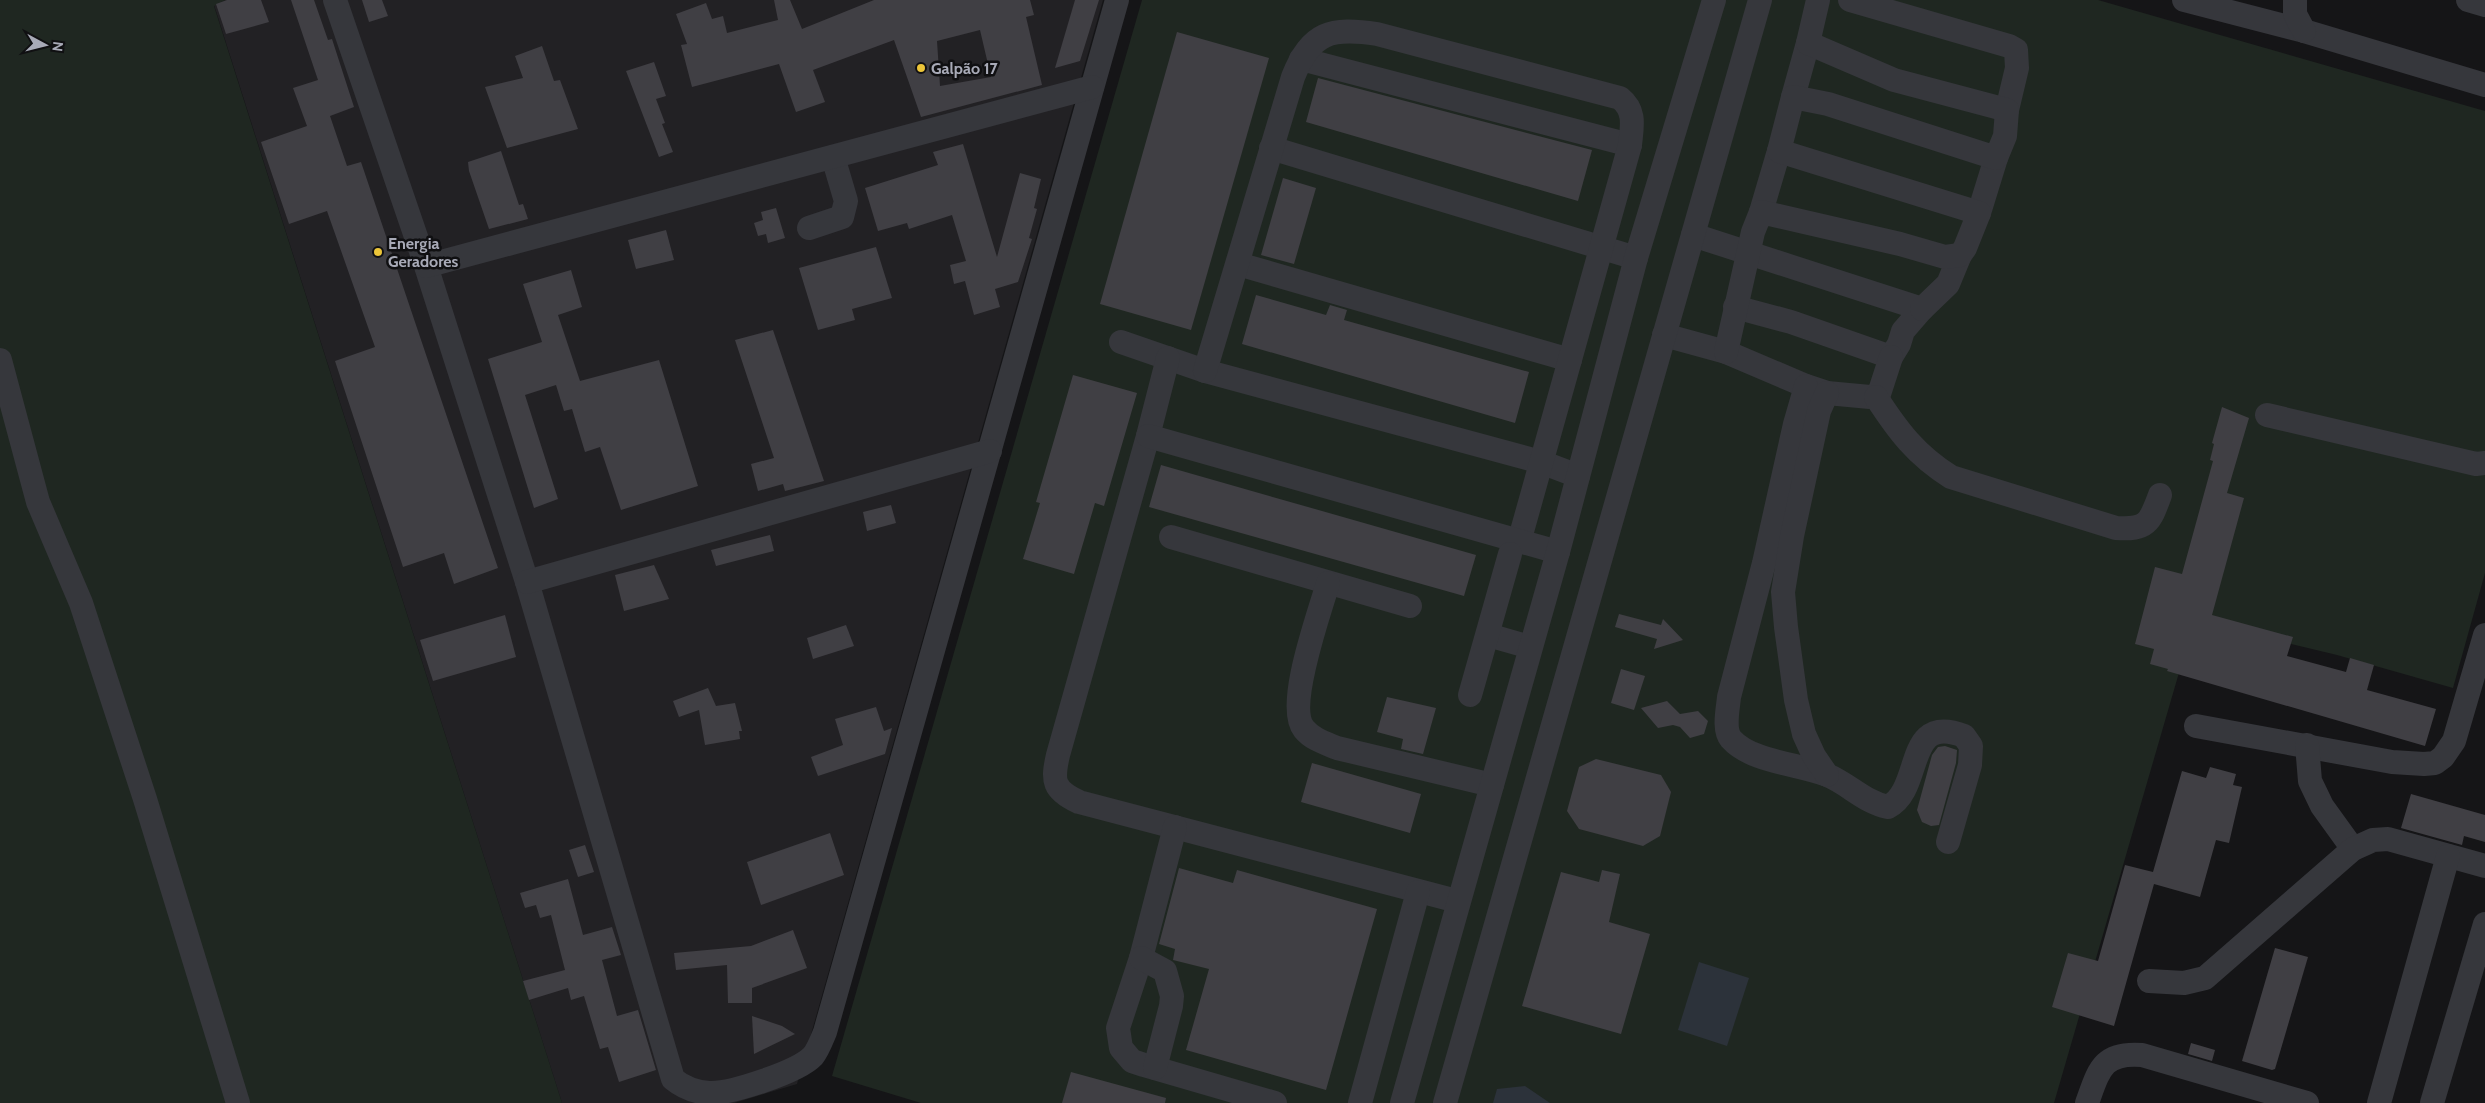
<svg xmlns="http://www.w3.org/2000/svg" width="2485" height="1103" viewBox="0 0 2485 1103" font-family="Cabin,sans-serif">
<rect width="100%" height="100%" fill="#151517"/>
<path fill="#222124" d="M225,0H1103L797,1084L734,1103H562L214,5Z"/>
<g fill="#1f2721">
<path d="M0,0H225L214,6L562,1103H0Z"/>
<path d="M1142,0H2098L2485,111V573L2453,688L2337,655L2194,621L2054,1103H921L832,1076Z"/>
</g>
<g fill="#2c323a">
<path d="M1699,962L1749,978L1727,1046L1678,1030Z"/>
<path d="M1525,1086L1550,1103H1493L1497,1089Z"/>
</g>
<g fill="#403f44" fill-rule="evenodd">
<path d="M227,0H261L269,22L226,34L216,4Z"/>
<path d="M291,0H314L328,40L332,39L354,107L330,116L347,166L361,162L498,568L454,584L444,553L403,567L335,361L375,347L327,211L289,224L261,142L307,126L293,88L318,80Z"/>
<path d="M362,0H382L388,16L369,22Z"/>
<path d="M774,0H790L802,29L874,0H1030L1034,15L1026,17L1042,85L921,117L894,40L813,70L825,102L796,112L779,64L692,87L681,45L687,44L676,14L706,3L712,19L723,16L727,33L778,20ZM980,30L991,77L940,86L937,41Z"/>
<path d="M1075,0H1099L1080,61L1055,68Z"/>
<path d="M1177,32L1269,58L1191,330L1100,304Z"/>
<path d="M542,46L554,81L560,80L578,129L507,148L485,87L523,78L515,56Z"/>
<path d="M654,62L666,96L656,99L665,123L662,124L673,152L659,157L626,71Z"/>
<path d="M1318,78L1592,150L1578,201L1306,122Z"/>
<path d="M963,144L997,257L1020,173L1041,179L1034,208L1037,209L1029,238L1032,239L1018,282L995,289L1000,307L974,315L965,281L954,284L950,265L966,261L952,215L909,229L907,223L878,231L865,188L938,165L933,152Z"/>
<path d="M501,151L519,205L523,204L528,219L489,229L469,171L468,162Z"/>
<path d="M1283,178L1316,188L1294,264L1261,255Z"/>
<path d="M776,208L785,238L768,243L766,234L758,236L754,223L763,220L761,212Z"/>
<path d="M666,230L674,260L636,269L628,240Z"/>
<path d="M876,247L892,298L852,309L855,320L818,330L799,268Z"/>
<path d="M571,270L582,307L558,315L580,381L659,360L698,486L621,510L600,447L585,452L572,409L564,411L556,385L525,395L558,499L534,508L488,359L542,342L523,284Z"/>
<path d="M1256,295L1326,315L1330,305L1347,310L1344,320L1529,372L1515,423L1242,344Z"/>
<path d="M773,330L824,481L785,491L783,484L758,491L751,464L774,458L735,340Z"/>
<path d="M1073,375L1137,393L1104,506L1095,503L1074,574L1023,559L1040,503L1036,502Z"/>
<path d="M2222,407L2249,418L2227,493L2244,498L2212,615L2293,637L2287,656L2346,672L2350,658L2374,665L2367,690L2436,709L2425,746L2167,671L2168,669L2150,664L2154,649L2135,644L2155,567L2182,574L2213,461L2210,460L2214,444L2212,443Z"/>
<path d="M1161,465L1476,555L1464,596L1149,507Z"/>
<path d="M891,505L896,523L867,531L863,512Z"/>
<path d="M770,535L774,551L716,566L711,550Z"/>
<path d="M654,565L669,599L624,611L615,575Z"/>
<path d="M1619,614L1661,625L1663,619L1683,640L1654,649L1657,639L1615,627Z"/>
<path d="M505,615L516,657L433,681L420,640Z"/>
<path d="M846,625L854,646L813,659L807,638Z"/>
<path d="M1621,669L1645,676L1634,710L1611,703Z"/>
<path d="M708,688L716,706L735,703L742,731H739L740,739L705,745L699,710L679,717L673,701Z"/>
<path d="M1387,697L1436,708L1423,754L1401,749L1403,739L1377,732Z"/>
<path d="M1667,701L1680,714L1698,711L1708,721L1704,734L1690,738L1680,727L1673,725L1658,728L1641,708Z"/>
<path d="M876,707L884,731L892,728L885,754L818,776L811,757L843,745L835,719Z"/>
<path d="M1945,746L1957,750L1956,763L1939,825L1931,826L1922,822L1917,810L1932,755L1938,747Z"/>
<path d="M1596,759L1661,775L1671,792L1660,836L1643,846L1579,829L1567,811L1579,767Z"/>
<path d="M1312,763L1421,794L1410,833L1301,802Z"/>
<path d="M2210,767L2236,774L2233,785L2242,787L2229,843L2216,840L2200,897L2154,884L2114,1026L2052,1007L2068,953L2098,961L2125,865L2153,872L2182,771L2206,778Z"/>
<path d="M2411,794L2485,815V842L2464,836L2462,845L2401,828Z"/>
<path d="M830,833L844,875L761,905L747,862Z"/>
<path d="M585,845L594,872L578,877L569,850Z"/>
<path d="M1179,868L1233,883L1237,870L1377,909L1326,1090L1186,1050L1209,969L1173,960L1175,949L1159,944Z"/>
<path d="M1602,870L1620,874L1609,922L1650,934L1621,1034L1522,1006L1561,872L1599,882Z"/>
<path d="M568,879L583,935L612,927L621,955L602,960L617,1016L638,1010L656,1070L619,1082L608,1047L600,1049L584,996L571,1000L568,988L529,1000L523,981L565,970L551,915L540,918L536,905L525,908L520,893Z"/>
<path d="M793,930L807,968L752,988V1003H728L727,965L676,970L674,953L751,946Z"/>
<path d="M2275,948L2308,957L2275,1069L2272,1070L2242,1061Z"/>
<path d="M752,1016L782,1026L795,1034L754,1054Z"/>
<path d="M2191,1043L2215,1050L2212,1061L2188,1054Z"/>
<path d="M1071,1072L1166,1098L1165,1103H1062Z"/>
</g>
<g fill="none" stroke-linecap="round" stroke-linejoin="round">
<g stroke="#36373c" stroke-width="24">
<path d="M335,0L426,266L527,582L673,1079C684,1088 695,1092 709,1093C730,1094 798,1072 813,1056C818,1050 822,1039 825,1032L1117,0"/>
<path d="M1850,0L2009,46L2016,50L2017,68L2007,110"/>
<path d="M2184,0L2304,31L2485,85"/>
<path d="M2295,0V14L2304,31"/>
<path d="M2468,0L2485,5"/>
<path d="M1301,59L1630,145"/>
<path d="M1793,97L1808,43"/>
<path d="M1271,148L1636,258"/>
<path d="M1761,212L1779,151"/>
<path d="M1979,213L1996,158"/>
<path d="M809,228L842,217L846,201L833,157"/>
<path d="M1693,235L1922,309L1903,331L1899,344L1891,357L1791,322L1735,307"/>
<path d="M1238,264L1570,360"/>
<path d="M426,266L1092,87"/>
<path d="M1922,309L1948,284L1960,255"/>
<path d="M1664,335L1726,352L1806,386L1827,393L1870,397H1876L1879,394L1891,357"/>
<path d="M1121,342L1205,371L1541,462L1578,476"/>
<path d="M1726,352L1753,232L1761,212L1900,244L1945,257L1960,255L1965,248L1979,213L1779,151L1793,97L1828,104L1996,158L2005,136L2007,110L1894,80L1808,43L1818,0"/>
<path d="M1168,358L1148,436L1058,755C1052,781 1053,790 1079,802L1457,901"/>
<path d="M0,360L38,502L81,603L145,799L238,1103"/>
<path d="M1205,371L1293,77C1311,32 1331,27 1377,34L1620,98C1636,111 1632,126 1630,145L1519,542"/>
<path d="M1806,386L1795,424L1764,563L1729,697C1728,709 1723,729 1731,739C1751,762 1800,764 1827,775C1849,784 1864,802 1888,807C1924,789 1903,712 1964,736L1971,746L1970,765L1948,842"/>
<path d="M1827,393L1819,411L1792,536L1783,592L1786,627L1796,700L1804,734L1814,756L1827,775"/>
<path d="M1876,397C1898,431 1916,455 1951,477L2116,528C2148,530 2150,522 2160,495"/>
<path d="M2267,415L2476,464L2485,463"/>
<path d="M1148,436L1558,552"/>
<path d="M1171,537L1410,606"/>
<path d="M527,582L990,451"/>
<path d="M1328,583C1320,612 1285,706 1304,729C1312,739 1325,743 1337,748L1492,785"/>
<path d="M1488,635L1530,647"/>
<path d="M1470,695L1510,554"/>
<path d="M2196,726L2392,762L2424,764L2435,763L2443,757L2454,741L2485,635"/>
<path d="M2307,745L2310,781L2322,806L2353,849"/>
<path d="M1175,827L1141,958L1118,1028L1121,1048L1132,1061L1144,1065L1275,1103"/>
<path d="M1141,958L1165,971L1172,996L1171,1006L1155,1068"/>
<path d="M2149,981L2184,983L2205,978L2353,849L2373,840L2388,839L2485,866"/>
<path d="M1360,1103L1418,892"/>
<path d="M1402,1103L1558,552L1636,258L1714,0"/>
<path d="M1445,1103L1760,0"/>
<path d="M2087,1103C2099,1070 2102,1052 2142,1055L2307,1103"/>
<path d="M2379,1103L2448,856"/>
<path d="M2432,1103L2485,924"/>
</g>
</g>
<g fill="#ecc539" stroke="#101012" stroke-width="2">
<circle cx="921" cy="68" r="5"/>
<circle cx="378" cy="252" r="5"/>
</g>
<g text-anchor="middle" stroke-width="5" stroke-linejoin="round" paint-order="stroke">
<g font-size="16" font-weight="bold" fill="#a8aab7" stroke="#101012" text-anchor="start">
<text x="931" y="74">Galpão 17</text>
<text x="388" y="249">Energia<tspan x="388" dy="18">Geradores</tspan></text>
</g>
</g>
<g transform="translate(45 45) rotate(97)" stroke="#101012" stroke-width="4" paint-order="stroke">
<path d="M0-4L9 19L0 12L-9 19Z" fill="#a8aab7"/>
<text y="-8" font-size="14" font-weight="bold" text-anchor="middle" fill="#a8aab7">N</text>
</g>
</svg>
